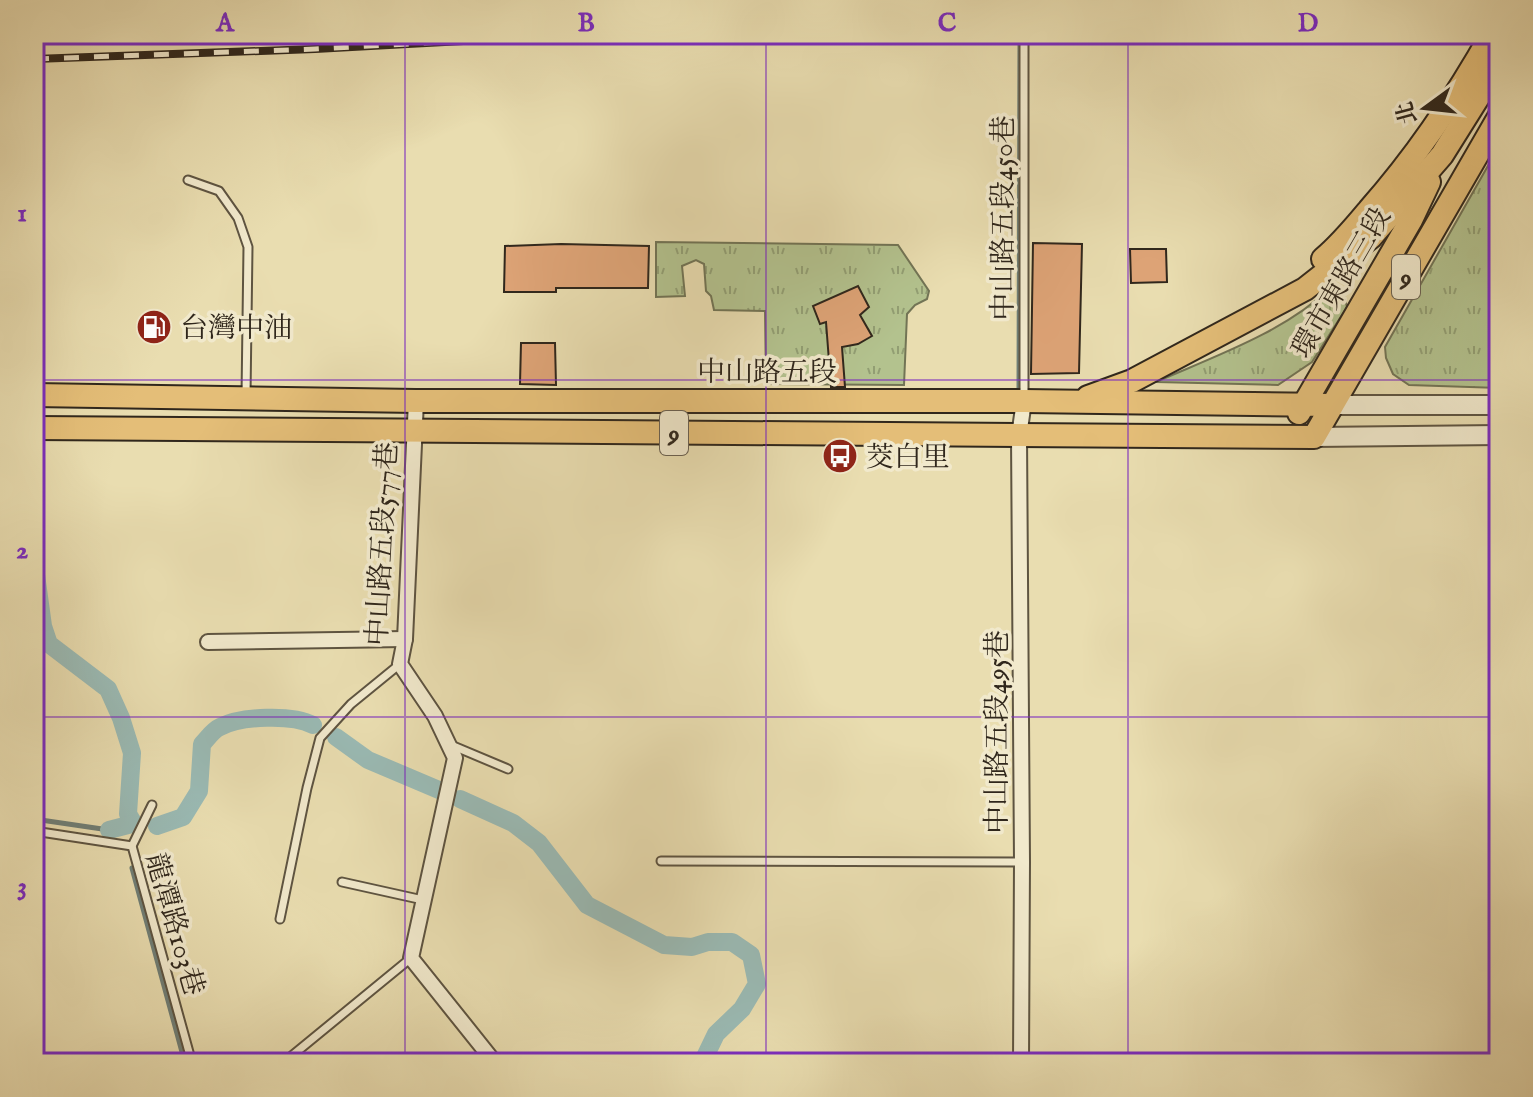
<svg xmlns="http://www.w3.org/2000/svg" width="1533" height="1097" viewBox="0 0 1533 1097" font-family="'IM FELL English','Noto Serif TC',serif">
<defs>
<pattern id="grass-tufts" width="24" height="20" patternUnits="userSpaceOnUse" patternTransform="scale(2)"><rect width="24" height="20" fill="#b3c28e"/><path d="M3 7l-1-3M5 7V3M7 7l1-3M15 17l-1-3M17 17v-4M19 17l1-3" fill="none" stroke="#929e73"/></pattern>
</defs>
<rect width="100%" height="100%" fill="#e9ddb0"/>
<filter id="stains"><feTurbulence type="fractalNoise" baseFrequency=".0025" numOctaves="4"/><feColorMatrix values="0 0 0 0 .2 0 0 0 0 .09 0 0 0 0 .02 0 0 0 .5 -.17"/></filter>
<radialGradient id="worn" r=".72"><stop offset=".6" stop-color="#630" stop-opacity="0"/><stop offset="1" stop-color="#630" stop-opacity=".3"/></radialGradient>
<g fill="url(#grass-tufts)" stroke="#727455" stroke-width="2">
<path d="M1493,157L1499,209V388L1409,385L1393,374L1386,358L1385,347Z"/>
<path d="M656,242L898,245L929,291L927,299L915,305L907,314L904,385L766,384L765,311L714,310L711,296L706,291L704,264L696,260L682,266L685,296L656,297Z"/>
<path d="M1330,288L1344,296L1347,307L1312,362L1278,385L1156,382C1213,357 1285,332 1330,288Z"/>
</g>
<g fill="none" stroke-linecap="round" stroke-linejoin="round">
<g stroke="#707f77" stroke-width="5">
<path d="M1019,391L1020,34"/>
<path d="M34,819L109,830"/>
<path d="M132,824V825"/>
<path d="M132,868L185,1063"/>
</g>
<g stroke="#9abab4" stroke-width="18">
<path d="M34,560L43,626L49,644L108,689L121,718L132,753L128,814L134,824"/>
<path d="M336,737L368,760L446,793"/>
<path d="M460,799L513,823L539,843L587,905L664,945L692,947L708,942H732L751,955L757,984L742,1009L716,1034L702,1063"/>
<path d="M157,826L183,817L199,791L202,744C207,739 213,730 220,727C241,716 292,714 313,725"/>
<path d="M109,830L132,824"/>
</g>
</g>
<g fill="#dda376" stroke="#30271c" stroke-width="2">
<path d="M1033,243L1082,244L1079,373L1031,374Z"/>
<path d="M561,244L649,246L648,288H556V292H504L505,246Z"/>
<path d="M1130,249H1166L1167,282L1131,283Z"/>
<path d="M858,286L869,307L860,315L872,336L858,344L842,347L845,387H831L826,322L820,324L813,306Z"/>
<path d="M521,343H555L556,385L520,384Z"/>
</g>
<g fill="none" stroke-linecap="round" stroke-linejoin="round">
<defs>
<g id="service">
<path d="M1024,34V399"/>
<path d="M188,180L219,191L238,218L248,247L246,396"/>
<path d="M451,745L508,769"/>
<path d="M34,831L132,846L192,1063"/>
<path d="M132,846L152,805"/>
<path d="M661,861L1022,862"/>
<path d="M342,882L423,900"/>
<path d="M280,919L307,788L320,738L351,704L400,664"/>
<path d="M283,1063L411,958"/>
</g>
<g id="minor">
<path d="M416,401L405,639L400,664L435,716L455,758L411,958L495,1063"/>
<path d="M208,642L405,639"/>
<path d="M1021,1063L1022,862L1019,436L1024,401"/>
</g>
<g id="tertiary">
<path d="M1332,405H1499"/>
<path d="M1314,437L1499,435"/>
</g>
<g id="primary">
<path d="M1323,259C1340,245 1354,228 1369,210C1416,157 1457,96 1492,34"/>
<path d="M34,395L416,401H1024L1332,405"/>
<path d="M1088,397L1132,381L1305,289L1371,237L1442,155L1499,64"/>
<path d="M1299,413L1411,220L1429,182"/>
<path d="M34,428L1314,437L1499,117"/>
</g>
</defs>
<use href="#service" stroke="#5e5441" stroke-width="11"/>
<use href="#minor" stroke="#5e5441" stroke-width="18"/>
<use href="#tertiary" stroke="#5e5441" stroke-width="22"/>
<use href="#primary" stroke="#30271c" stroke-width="26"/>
<use href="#service" stroke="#f1e9cc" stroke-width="7"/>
<use href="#minor" stroke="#f1e9cc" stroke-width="14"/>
<use href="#tertiary" stroke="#f1e9cc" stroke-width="18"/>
<use href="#primary" stroke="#e4be78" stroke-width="22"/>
<defs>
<path id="rail" d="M34,59L315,49L591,34"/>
</defs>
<use href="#rail" stroke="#30271c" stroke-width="8"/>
<use href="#rail" stroke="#f1e9cc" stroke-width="5" stroke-dasharray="15" stroke-linecap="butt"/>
</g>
<path fill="none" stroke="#7b2cbf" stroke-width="2" stroke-opacity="0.55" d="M405,34V1063M766,34V1063M1128,34V1063M34,380H1499M34,717H1499"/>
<defs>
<symbol id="fuel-disc" viewBox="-11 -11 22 22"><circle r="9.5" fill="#8f2418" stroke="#f1e9cc"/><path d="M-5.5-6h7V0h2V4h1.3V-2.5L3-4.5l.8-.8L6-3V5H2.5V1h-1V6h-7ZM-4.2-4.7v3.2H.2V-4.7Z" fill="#fff"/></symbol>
<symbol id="bus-disc" viewBox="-11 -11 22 22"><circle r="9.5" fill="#8f2418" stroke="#f1e9cc"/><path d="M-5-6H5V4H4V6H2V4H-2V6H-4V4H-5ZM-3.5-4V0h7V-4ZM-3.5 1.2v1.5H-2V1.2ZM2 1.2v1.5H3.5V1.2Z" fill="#fff"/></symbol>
</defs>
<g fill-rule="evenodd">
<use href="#fuel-disc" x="134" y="307" width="40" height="40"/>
<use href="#bus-disc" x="820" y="436" width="40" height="40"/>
</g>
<g text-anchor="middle" stroke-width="7" stroke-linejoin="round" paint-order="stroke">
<g fill="#f1e9cc" stroke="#6a6151" stroke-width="2">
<rect x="1392" y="255" width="28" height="44" rx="6"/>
<rect x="660" y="411" width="28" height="44" rx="6"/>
</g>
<g font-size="26" font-weight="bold" fill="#30271c">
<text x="1406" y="286">9</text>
<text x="674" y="442">9</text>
</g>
<g font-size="28" fill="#30271c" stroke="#f1e9cc">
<text transform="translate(1002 218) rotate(-90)" y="10">中山路五段450巷</text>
<text transform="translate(1340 282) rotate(-60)" y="10">環市東路三段</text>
<text x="767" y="381">中山路五段</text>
<text transform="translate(381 544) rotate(-87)" y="10">中山路五段577巷</text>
<text transform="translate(996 732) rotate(-90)" y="10">中山路五段495巷</text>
<text transform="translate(176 924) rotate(74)" y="10">龍潭路103巷</text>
</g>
<g font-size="28" fill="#30271c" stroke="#f1e9cc" text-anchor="start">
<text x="180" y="337">台灣中油</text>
<text x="866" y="466">茭白里</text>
</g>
</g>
<rect width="1533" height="1097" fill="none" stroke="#e9ddb0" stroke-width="88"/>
<g transform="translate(1425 108) rotate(255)" stroke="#f1e9cc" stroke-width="6" paint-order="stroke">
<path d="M0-6L14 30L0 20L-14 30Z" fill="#30271c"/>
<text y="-12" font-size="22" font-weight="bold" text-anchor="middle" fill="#30271c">北</text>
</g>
<rect x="44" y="44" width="1445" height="1009" fill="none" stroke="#7b2cbf" stroke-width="3"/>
<g font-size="26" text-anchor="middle" font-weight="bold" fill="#7b2cbf">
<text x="225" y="31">A</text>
<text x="586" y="31">B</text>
<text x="947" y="31">C</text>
<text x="1308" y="31">D</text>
<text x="22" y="221">1</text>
<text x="22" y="558">2</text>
<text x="22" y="894">3</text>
</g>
<rect width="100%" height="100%" filter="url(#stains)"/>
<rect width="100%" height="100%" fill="url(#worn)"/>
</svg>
